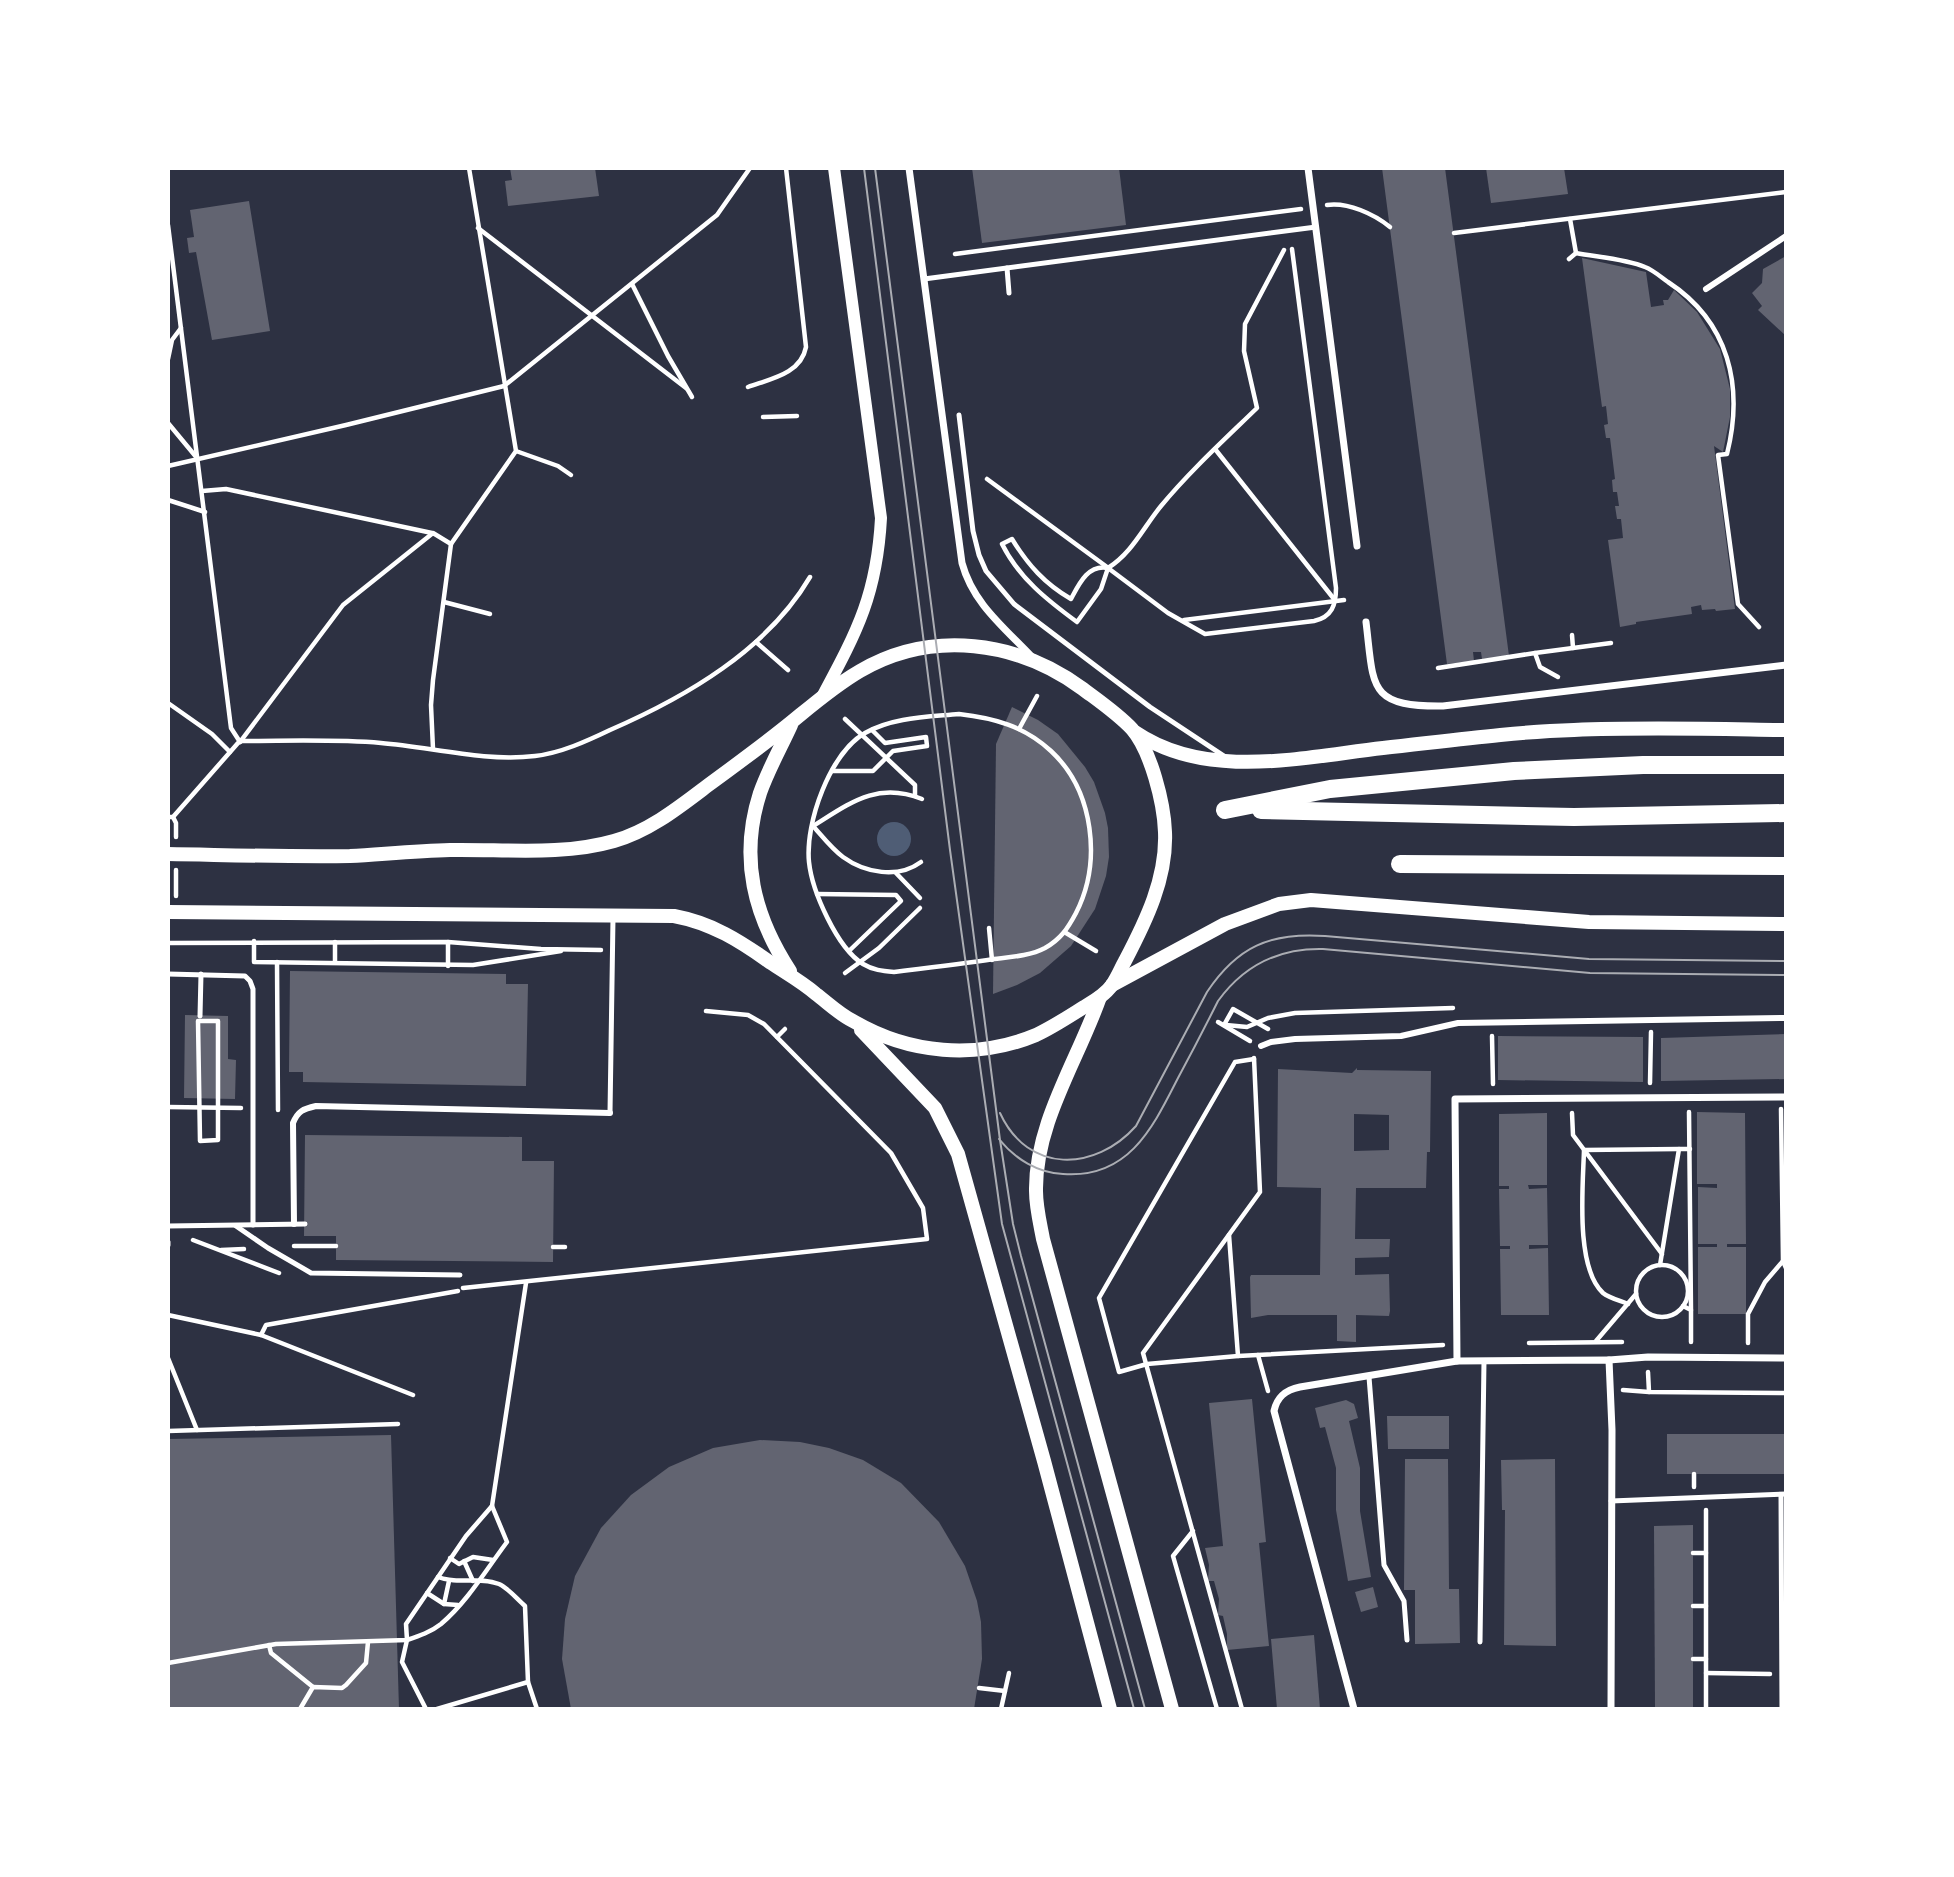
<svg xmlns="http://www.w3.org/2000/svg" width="1954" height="1877" viewBox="0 0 1954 1877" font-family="'IBM Plex Sans',sans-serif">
<rect width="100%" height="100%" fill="#2d3142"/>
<circle fill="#4f5d75" cx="894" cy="839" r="17"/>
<g fill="#626471" fill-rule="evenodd">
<path d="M510,168H595L599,196L508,206L505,181L512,180Z"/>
<path d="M972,168H1119L1126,225L982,243Z"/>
<path d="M1382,168H1445L1509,656L1482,659L1481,652H1473L1474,661L1447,664Z"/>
<path d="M1486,168H1564L1568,194L1491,203Z"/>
<path d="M249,201L270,331L212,340L196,252L189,253L187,238L194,237L190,210Z"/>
<path d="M1786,256V336L1758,310L1762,306L1752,293L1762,283L1763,269Z"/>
<path d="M1582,258L1646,272L1651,307L1664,305L1663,300H1668L1674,290L1697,312L1720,349L1730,389V417L1723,452L1714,446L1735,609L1716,611L1715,609L1702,610L1701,605L1691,607L1692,614L1636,622V624L1620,627L1608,540L1623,538L1621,519H1617L1615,506H1619L1617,492H1613L1612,480L1615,479L1610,438H1606L1604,425L1608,424L1606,406L1602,407Z"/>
<path d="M1012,707L1038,720L1058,734L1085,767L1094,782L1105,813L1108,828L1109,857L1106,876L1095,909L1071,946L1040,973L1017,985L993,994L996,744Z"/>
<path d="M290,971L506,974V984H528L526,1086L303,1082V1072H289Z"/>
<path d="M185,1015L228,1016V1059L236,1060L235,1099L184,1098Z"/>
<path d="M1786,1034V1079L1661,1081V1038Z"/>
<path d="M1498,1036L1643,1037V1082L1498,1080Z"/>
<path d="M1357,1068V1070L1431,1071L1430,1152H1427L1426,1188H1356L1355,1239H1390L1389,1257L1355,1258V1275L1389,1274L1390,1311L1389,1316L1356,1315V1342L1337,1341V1315H1268L1251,1318L1250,1277L1251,1275H1320L1321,1188L1277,1187L1278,1069L1352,1073ZM1354,1114L1389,1115V1150L1354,1151Z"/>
<path d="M1697,1112L1745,1113L1746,1244H1727V1247H1746V1314H1698V1247H1717V1244H1698V1187L1717,1188V1184H1697Z"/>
<path d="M1547,1113V1185H1528L1529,1189L1547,1188L1548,1245H1529V1249L1548,1248L1549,1315H1501L1500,1249H1510V1246H1500L1499,1189H1509V1186H1499V1114Z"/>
<path d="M305,1135L522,1137V1161H554L553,1262L336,1260V1236H304Z"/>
<path d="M1252,1399L1266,1542L1259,1543L1269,1646L1227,1650V1634L1223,1616L1218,1615L1219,1599L1214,1581H1208L1209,1565L1205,1548L1223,1546L1209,1403Z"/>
<path d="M1346,1400L1354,1404L1358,1418L1349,1421L1360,1468V1511L1371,1577L1348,1581L1336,1510V1468L1325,1427L1320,1428L1315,1408Z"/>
<path d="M1387,1416H1449V1449H1388Z"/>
<rect x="1667" y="1434" width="119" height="40"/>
<path d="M391,1435L399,1709H168V1439Z"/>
<path d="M760,1440L800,1442L829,1448L863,1460L901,1483L939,1522L965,1566L977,1601L981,1622L982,1659L974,1709H571L562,1659L565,1619L575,1576L601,1528L631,1495L669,1467L713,1448Z"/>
<path d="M1405,1459H1448L1449,1589H1459L1460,1643L1415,1644V1590H1404Z"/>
<path d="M1555,1459L1556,1646L1504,1645L1505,1510H1502L1501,1460Z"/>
<path d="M1693,1525V1709H1655L1654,1526Z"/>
<path d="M1373,1587L1378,1607L1361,1612L1355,1592Z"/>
<path d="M1314,1635L1320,1709H1277L1271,1639Z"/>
</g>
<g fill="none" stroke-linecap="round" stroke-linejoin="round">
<g stroke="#fff" stroke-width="4.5">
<path d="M1327,205C1348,202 1374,214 1390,227"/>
<path d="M168,225L231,728L240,742L343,605L433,533L451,544"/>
<path d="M478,228L686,388"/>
<path d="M1454,233L1786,192"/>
<path d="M1284,250L1245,324L1244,351L1257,408C1224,440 1190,471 1161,506C1143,528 1132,553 1108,568L1101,589L1077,622C1047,600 1019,578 1002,544L1012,539C1028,565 1045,584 1071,599C1079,584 1088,564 1108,568L1168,613L1205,634L1314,621C1332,617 1336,605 1336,588L1292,249"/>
<path d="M1576,253C1597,257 1626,259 1645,267C1653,270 1661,277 1668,282C1729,322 1744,386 1727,454L1718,455L1738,604L1759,627"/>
<path d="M955,254L1301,209"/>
<path d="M1569,259L1576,253L1570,219"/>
<path d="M632,284L668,356L692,397"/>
<path d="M168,359L172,340L181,328"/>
<path d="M748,387C770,379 801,374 806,347L786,168"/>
<path d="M763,417L797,416"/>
<path d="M168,423L197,458"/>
<path d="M1215,449L1334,599"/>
<path d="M516,451L558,466L571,475"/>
<path d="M168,466L346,425L504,386L717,215L750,168"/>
<path d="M987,479L1107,567"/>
<path d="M202,491L226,489L432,533"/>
<path d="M168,500L205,512"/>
<path d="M444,602L490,614"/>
<path d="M1184,620L1344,600"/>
<path d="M1572,635L1573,648"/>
<path d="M756,642L788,670"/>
<path d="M1438,668L1535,653"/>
<path d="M1558,677L1540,667L1535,653L1611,643"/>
<path d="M168,703L212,734L230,752"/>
<path d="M959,714C994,718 1024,726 1051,751C1094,791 1102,862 1076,913C1068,928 1061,939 1045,948C1030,956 1011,957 994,959C961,964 927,968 894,972C882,971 873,970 863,964C837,948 812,891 809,862C805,823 830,753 865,733C893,717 928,717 959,714Z"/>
<path d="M845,719L915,785V796"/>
<path d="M1019,729L1037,696"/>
<path d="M433,749L431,705L433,680L451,544L516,451L469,168"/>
<path d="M833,771H873L893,751L927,746L926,737L885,743L872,730"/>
<path d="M168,817H173L238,743L242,741C288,741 335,739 381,743C431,747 484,762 535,756C561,753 587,741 610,730C686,697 767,650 810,577"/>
<path d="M173,817L176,823V837"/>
<path d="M921,862C898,879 865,873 843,857C832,849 822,836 813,826C850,803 877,781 922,799"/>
<path d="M896,873L920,898"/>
<path d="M817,894L896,895L901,901L850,950"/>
<path d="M176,896V870"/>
<path d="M989,928L992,960"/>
<path d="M1066,933L1096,951"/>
<path d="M254,941V962L473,965L561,951"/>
<path d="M335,942V962"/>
<path d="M168,943L448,942L541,949L601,950"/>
<path d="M277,962L278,1110"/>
<path d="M448,966V942"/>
<path d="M845,973L879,948L920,908"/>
<path d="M198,1021H218V1140L200,1141Z"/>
<path d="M1218,1022L1250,1041"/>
<path d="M1224,1025L1233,1009L1268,1029"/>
<path d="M1226,1025L1247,1027L1268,1018L1295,1013L1453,1008"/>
<path d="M1492,1036L1493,1084"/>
<path d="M777,1037L785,1029"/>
<path d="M1650,1083L1651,1032"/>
<path d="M168,1107L241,1108"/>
<path d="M1781,1109L1783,1261L1786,1268"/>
<path d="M1689,1112L1691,1310"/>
<path d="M1572,1113L1573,1135L1662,1254"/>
<path d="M1229,1235L1238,1356L1147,1364L1119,1372L1099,1298L1235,1062L1254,1059"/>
<path d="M193,1240L279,1273"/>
<path d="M294,1246H336"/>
<path d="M553,1247H565"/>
<path d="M221,1250L244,1249"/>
<circle cx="1662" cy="1291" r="26"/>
<path d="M1660,1265L1679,1149H1690"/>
<path d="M463,1288L927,1239L923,1208L891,1153L764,1024L748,1015L706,1011"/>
<path d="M1628,1304C1621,1301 1609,1298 1603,1293C1575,1267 1583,1186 1584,1150L1679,1149"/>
<path d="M1683,1306L1691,1310V1342"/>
<path d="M168,1315L261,1335L413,1395"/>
<path d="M261,1335L266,1325L458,1291"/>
<path d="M1596,1341L1636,1294"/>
<path d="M1529,1343L1622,1342"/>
<path d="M1748,1343V1314L1765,1282L1783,1261"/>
<path d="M1258,1355L1268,1391"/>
<path d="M1238,1356L1443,1345"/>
<path d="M168,1358L197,1430"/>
<path d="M1648,1372L1649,1392"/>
<path d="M1623,1390L1649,1392L1786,1393"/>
<path d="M168,1431L398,1424"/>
<path d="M1694,1487V1474"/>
<path d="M1193,1531L1173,1556L1217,1709"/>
<path d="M1693,1553H1706"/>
<path d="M450,1558L459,1564L473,1557L493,1560"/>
<path d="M464,1561L473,1581"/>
<path d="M427,1593L444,1604L458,1605"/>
<path d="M444,1604L449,1581"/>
<path d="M1693,1606H1706"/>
<path d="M269,1645L271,1653L313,1687"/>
<path d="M1693,1659H1706"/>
<path d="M168,1663L276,1644L407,1640C419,1636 431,1632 441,1624C467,1602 486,1570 507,1542L492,1506L526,1283"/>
<path d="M1706,1673L1770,1674"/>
<path d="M528,1682L537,1709"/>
<path d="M979,1688L1005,1691"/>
<path d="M300,1709L313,1687L342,1688L346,1685L366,1663L368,1642"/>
<path d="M426,1709L402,1662L407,1640L406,1624L466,1536L492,1506"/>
<path d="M437,1709L528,1682L525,1606C517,1599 508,1588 499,1584C479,1576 458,1585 438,1577"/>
<path d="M1001,1709L1009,1673"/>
<path d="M1242,1709L1143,1353L1260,1192L1254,1058"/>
<path d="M1706,1709V1510"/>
</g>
<g stroke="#fff" stroke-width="5">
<path d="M1007,268L1009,293"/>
<path d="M924,279L1316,227"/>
<path d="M959,415L973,531L979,555L986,571L1014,604L1150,707L1224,756"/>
<path d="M168,974L245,976L250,981L253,989V1225"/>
<path d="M200,1016L201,974"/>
<path d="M610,1113L613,918"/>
<path d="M168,1226L305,1224"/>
<path d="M236,1226L268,1248L311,1273L460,1275"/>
<path d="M168,1242V1245"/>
<path d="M1369,1377L1384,1565L1404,1601L1407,1640"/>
<path d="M1781,1495L1782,1709"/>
<path d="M1611,1501L1786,1494"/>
<path d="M1480,1642L1484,1361"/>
</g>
<g stroke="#fff" stroke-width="6">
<path d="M1706,289L1786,236"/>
<path d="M1261,1046L1271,1042L1295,1039L1401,1036L1458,1023L1786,1018"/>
<path d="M294,1224L293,1123C298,1111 303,1109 316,1106L610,1113"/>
</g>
<g stroke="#fff" stroke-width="7">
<path d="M909,168L962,563C973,604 1005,628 1033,658"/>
<path d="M1308,168L1357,546"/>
<path d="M1366,622C1374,687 1367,707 1443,706L1786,665"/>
<path d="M1609,1360L1648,1357L1786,1358"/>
<path d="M1457,1361L1455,1099L1786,1097"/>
<path d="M1354,1709L1274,1411C1277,1397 1285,1390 1300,1387L1457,1361L1609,1360L1612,1430L1611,1709"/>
</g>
<path stroke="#fff" stroke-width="12" d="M823,695C858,630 877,593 881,518L834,168"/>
<g stroke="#fff" stroke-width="14">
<path d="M1135,732C1207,781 1303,757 1383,748C1447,741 1510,732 1574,730C1644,727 1715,729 1786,730"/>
<path d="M168,854C229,855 290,857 350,856C384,854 417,851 450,850C504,849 562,856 614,841C649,831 678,808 707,786C737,764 766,743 794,720C816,702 836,685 860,671C932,629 1018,641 1083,689C1099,701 1118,714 1132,729C1151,751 1164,803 1165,832C1167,878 1146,921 1125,961C1121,968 1117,978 1112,985C1105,995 1094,1001 1084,1007C1068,1017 1053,1027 1036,1035C976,1060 909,1054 853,1021C839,1014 828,1003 816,994C802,982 786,973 771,963C740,941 712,923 674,916L168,912"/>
<path d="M790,971C754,916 739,858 760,793C768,770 781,747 791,725"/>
<path d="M1112,985L1225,924L1279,904L1311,900L1589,922L1786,924"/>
<path d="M1100,997C1078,1060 1035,1123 1036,1191C1036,1207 1040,1223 1043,1239L1172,1709"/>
<path d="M861,1030L935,1108L958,1154L1044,1461L1110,1709"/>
</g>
<g stroke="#fff" stroke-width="18">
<path d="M1225,810L1330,789L1514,771L1643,765H1786"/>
<path d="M1261,810L1574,817L1786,813"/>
<path d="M1400,864L1786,866"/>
</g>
<g stroke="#abadb3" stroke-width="2">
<path d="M864,168L950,850L1002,1224L1134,1709"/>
<path d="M875,168L1000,1140L1013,1224L1021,1256L1145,1709"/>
<path d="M1000,1113C1028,1174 1095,1172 1136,1126L1207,992C1237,947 1270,932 1325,936L1589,959L1786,961"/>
<path d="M999,1139C1015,1159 1038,1173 1063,1174C1129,1179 1153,1127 1178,1078C1192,1052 1205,1027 1218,1001C1244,965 1279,948 1323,949L1590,973L1786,975"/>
</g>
</g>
<rect width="1954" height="1877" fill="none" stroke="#ffffff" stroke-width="340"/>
</svg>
